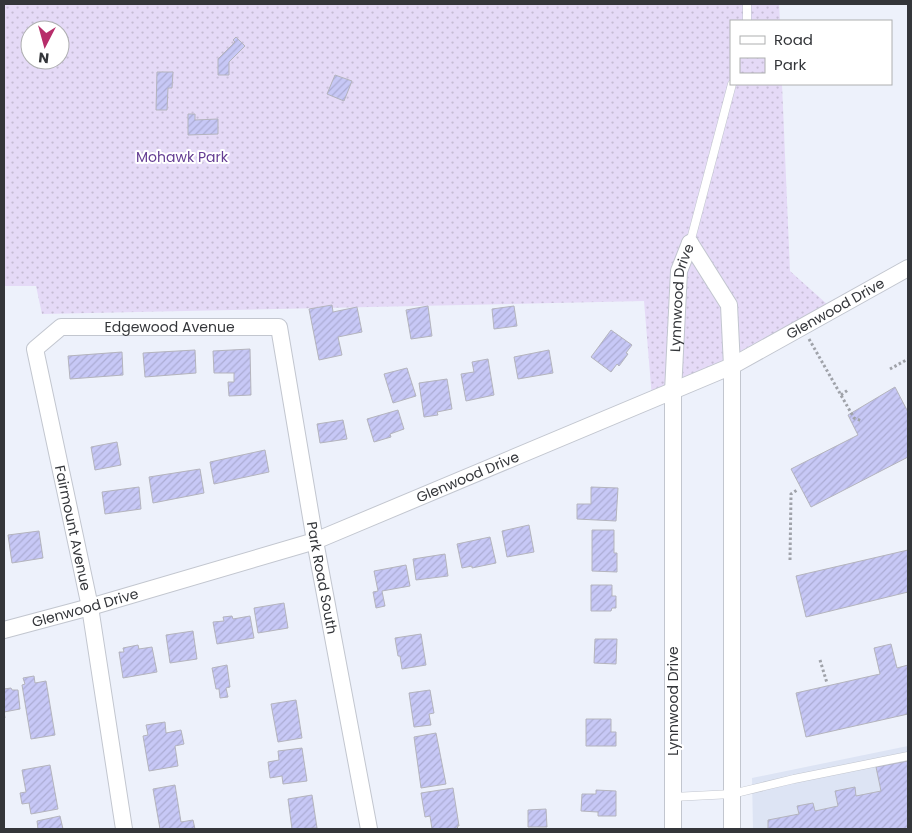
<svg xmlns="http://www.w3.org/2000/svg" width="912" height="833" viewBox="0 0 912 833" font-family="Poppins,sans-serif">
<defs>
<pattern id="park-dots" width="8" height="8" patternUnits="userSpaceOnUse" patternTransform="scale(1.25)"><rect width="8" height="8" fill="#e5daf7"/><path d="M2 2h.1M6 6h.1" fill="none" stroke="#c5bcd4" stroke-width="1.8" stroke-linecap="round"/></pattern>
<pattern id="building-hatch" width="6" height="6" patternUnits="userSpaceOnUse" patternTransform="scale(1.25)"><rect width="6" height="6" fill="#c7c8f6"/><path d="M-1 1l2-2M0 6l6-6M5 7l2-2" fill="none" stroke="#acacd4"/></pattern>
</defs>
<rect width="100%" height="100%" fill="#edf1fb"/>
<path fill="#dde4f4" d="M908,746V829H753L752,778Z"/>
<path fill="url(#park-dots)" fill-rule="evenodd" d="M4,4H779L780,21H731V84H782L790,271L828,305L652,398L644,301L42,314L36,286H4ZM30,30H60V60H30Z"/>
<g fill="url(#building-hatch)" stroke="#b4b4bd">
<path d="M236,37L245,46L229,62V75H218V59L235,42L233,40Z"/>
<path d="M157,72H173L172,88H168L167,110H156Z"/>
<path d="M335,75L352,81L344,101L327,94Z"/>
<path d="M188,114H195V120L218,119V134L188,135Z"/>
<path d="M332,305L333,312L357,307L362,332L338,337L342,355L319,360L309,309Z"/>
<path d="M428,306L432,336L411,339L406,310Z"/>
<path d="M514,306L517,326L494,329L492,309Z"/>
<path d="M611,330L632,345L626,353L628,354L619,366L617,364L611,372L591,357Z"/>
<path d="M250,349L251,395L229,396L228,382H234V373H214L213,351Z"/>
<path d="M195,350L196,373L145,377L143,353Z"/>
<path d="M549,350L553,373L518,379L514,357Z"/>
<path d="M122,352L123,375L70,379L68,356Z"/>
<path d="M488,359L494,395L466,401L461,374L474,372L472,362Z"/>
<path d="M407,368L416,396L393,403L384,374Z"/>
<path d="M447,379L452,409L437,412L438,415L424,417L419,383Z"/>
<path d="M895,387L908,412V457L811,507L791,469L858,435L848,415Z"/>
<path d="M398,410L404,429L390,434L391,437L374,442L367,419Z"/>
<path d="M343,420L347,439L320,443L317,424Z"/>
<path d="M117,442L121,465L95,470L91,447Z"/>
<path d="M265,450L269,472L214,484L210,462Z"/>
<path d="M200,469L204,493L153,503L149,477Z"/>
<path d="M139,487L141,509L105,514L102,492Z"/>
<path d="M591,487L618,488L616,521L577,519V504H591Z"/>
<path d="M529,525L534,552L507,557L502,531Z"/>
<path d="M592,530H614V553H617V572L592,571Z"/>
<path d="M39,531L43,558L12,563L8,535Z"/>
<path d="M490,537L496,563L472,568V566L462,568L457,544Z"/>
<path d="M908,550V592L806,617L796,576Z"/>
<path d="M445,554L448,576L416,580L413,559Z"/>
<path d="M406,565L410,586L382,591L385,606L376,608L373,592L378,591L374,571Z"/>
<path d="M591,585H612V596H616V608H612L611,611H591Z"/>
<path d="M284,603L288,628L258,633L254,608Z"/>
<path d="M232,616L233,619L250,616L254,638L217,644L213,622L224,621L223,617Z"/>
<path d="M193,631L197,659L170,663L166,635Z"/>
<path d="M421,634L426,665L402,669L400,656H398L395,638Z"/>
<path d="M595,639H617L616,664L594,663Z"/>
<path d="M891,644L897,668L908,665V714L806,737L796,693L880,674L874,648Z"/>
<path d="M138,645L139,649L152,647L157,672L123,678L119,652H124L123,648Z"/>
<path d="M227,665L230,687L226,688L228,697L220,698L219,689H216L212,668Z"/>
<path d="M34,676L35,683L46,681L55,735L31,739L22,685L25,684L23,678Z"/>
<path d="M11,688L12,690H18L20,709L4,712L5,718L4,719V689Z"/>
<path d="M430,690L434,713L429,714L431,725L414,727L409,693Z"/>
<path d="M296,700L302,738L278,742L271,704Z"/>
<path d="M586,719H611V732H616V746H586Z"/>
<path d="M165,722L166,733L181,730L184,744L175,746L178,766L149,771L143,736L148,735L146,725Z"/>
<path d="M436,733L446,784L421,788L414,737Z"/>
<path d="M302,748L307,781L283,784L282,776L270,778L268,762L279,760L278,751Z"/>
<path d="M908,761V829H768V820L799,814L797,806L813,803L815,811L838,806L835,791L855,787L856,796L881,791L876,767Z"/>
<path d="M50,765L58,809L31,814L29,803L22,804L20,793L26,792L22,770Z"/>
<path d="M175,785L181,822L193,820L195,829H160L153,789Z"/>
<path d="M453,788L459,826H457L458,829H432L430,816L425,817L421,793Z"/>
<path d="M596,790L616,791V816H598V812L581,811L582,794H596Z"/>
<path d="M312,795L317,828L292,829L288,799Z"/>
<path d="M546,809L547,827H528V810Z"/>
<path d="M60,816L63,829H38L37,821Z"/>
</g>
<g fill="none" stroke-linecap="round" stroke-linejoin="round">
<defs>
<g id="service">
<path d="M747,4V21"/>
<path d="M690,243L732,84"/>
<path d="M673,797L732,794L794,779L908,756"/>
</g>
<g id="minor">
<path d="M690,243L729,305L732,366V829"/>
<path id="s1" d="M4,630L90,607L315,541L732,366L908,268"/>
<path id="s2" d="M124,829L90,607L35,349L61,327H279L315,541L369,829"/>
<path id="s3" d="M673,829V392L679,271L690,243"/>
</g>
</defs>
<use href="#service" stroke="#c2c6cf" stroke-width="9"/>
<use href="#minor" stroke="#c2c6cf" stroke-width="18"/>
<g stroke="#9fa2a9" stroke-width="3" stroke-dasharray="2.5 2.5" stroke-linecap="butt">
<path d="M809,339L854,418L862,421"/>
<path d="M890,369L908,359"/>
<path d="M841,395L848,390"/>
<path d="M790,560L791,494L797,490"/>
<path d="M820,660L827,683"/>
</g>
<use href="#service" stroke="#fff" stroke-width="8"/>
<use href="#minor" stroke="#fff" stroke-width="16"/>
</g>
<g text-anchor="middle" stroke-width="4" stroke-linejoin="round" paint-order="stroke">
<g font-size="14" fill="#653e93" stroke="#fff">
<text x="182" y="162">Mohawk Park</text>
</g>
<g font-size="14" fill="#34363a" stroke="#fff">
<text dy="5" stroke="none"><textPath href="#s3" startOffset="532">Lynnwood Drive</textPath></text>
<text dy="5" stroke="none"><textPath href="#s1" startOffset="894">Glenwood Drive</textPath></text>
<text dy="5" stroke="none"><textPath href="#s2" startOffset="631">Edgewood Avenue</textPath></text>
<text dy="5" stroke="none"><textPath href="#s1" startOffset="489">Glenwood Drive</textPath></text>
<text transform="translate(73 528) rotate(78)" y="5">Fairmount Avenue</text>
<text dy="5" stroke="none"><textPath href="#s2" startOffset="995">Park Road South</textPath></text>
<text dy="5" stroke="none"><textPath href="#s1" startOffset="84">Glenwood Drive</textPath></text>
<text transform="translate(673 701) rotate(-90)" y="5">Lynnwood Drive</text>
</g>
</g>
<rect width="912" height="833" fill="none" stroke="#34363a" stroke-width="10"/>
<rect x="730" y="20" width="162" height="65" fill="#ffffff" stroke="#aeafb0"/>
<rect x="740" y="36" width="25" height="8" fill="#ffffff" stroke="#aeafb0"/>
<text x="774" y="45" font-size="15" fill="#34363a">Road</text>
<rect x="740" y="58" width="25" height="15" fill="url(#park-dots)" stroke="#aeafb0"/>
<text x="774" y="70" font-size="15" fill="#34363a">Park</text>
<g transform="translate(45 45) rotate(186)"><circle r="24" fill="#ffffff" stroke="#aeafb0"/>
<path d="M0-4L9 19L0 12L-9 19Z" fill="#b72d6a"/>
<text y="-8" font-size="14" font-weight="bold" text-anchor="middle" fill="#34363a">N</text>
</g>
</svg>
